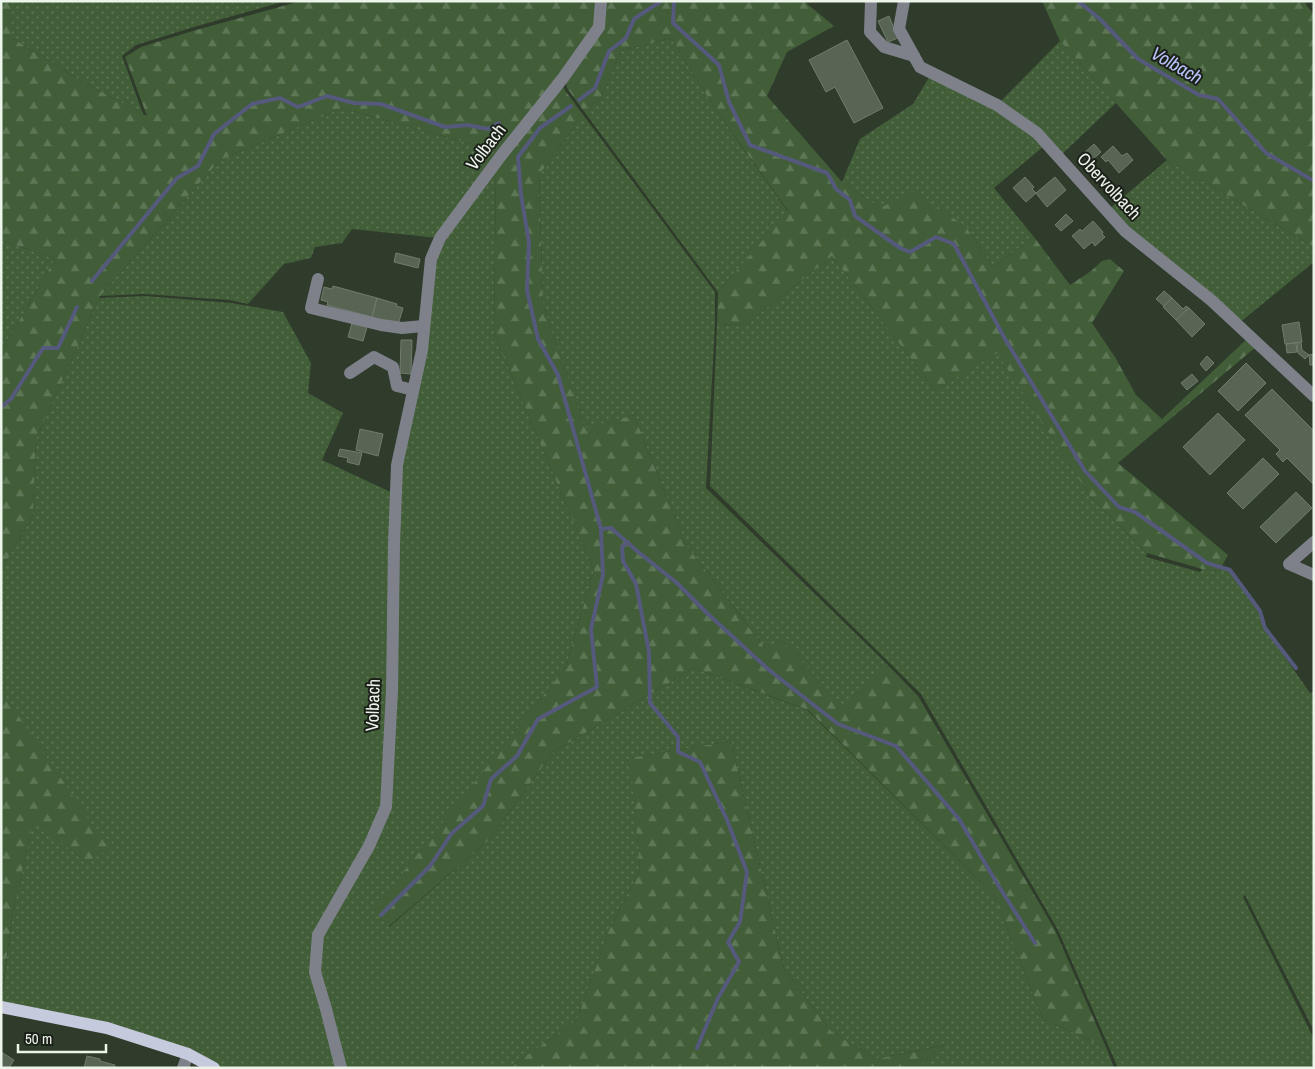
<svg xmlns="http://www.w3.org/2000/svg" width="1315" height="1069" viewBox="0 0 1315 1069" font-family="'Archivo Narrow',sans-serif">
<defs>
<pattern id="grass-dots" width="8" height="8" patternUnits="userSpaceOnUse" patternTransform="scale(1.25)"><rect width="8" height="8" fill="#415e38"/><path d="M2 2h.1M6 6h.1" fill="none" stroke="#5d7655" stroke-width="1.8" stroke-linecap="round"/></pattern>
<pattern id="forest-firs" width="22" height="20" patternUnits="userSpaceOnUse" patternTransform="scale(1.25)"><rect width="22" height="20" fill="#415e38"/><path d="M5 1l3.5 6h-7zM16 11l3.5 6h-7z" fill="#5d7655"/></pattern>
</defs>
<rect width="100%" height="100%" fill="#2f3b2b"/>
<g fill="url(#grass-dots)">
<path d="M12,1H286L194,27L136,45L122,56L143,114L90,86L12,38Z"/>
<path d="M671,38L714,107L788,212L718,292L583,110L600,100L621,51Z"/>
<path d="M1060,41L1116,103L1061,155L998,104Z"/>
<path d="M931,74L996,106L1044,146L994,188L1034,237L993,267L966,227L880,208L842,182L860,139L913,104Z"/>
<path d="M342,108L500,152L438,238L352,229L342,243L315,247L311,258L284,264L248,304L230,300L144,294L100,296L220,160Z"/>
<path d="M581,112L715,292V324L706,488L885,662L843,707L782,640L766,649L686,545L634,415L585,429L543,305L539,175L571,132Z"/>
<path d="M1167,160L1314,247V262L1239,323L1108,210Z"/>
<path d="M496,166L494,334L594,570L566,667L375,910L389,927L489,840L553,752L694,668L807,710L994,895L1043,1019L1106,1047L1114,1068H916L945,1045L876,1059L831,1031L784,969L731,741L631,758L640,870L609,930L577,1020L509,1068H342L319,970L320,934L389,805L400,466L433,259Z"/>
<path d="M1,240L55,259L1,352Z"/>
<path d="M832,256L935,390L997,352L1090,496L1147,553L1146,557L1200,572L1202,569L1219,571L1221,568L1230,571L1259,612L1265,628L1310,693L1313,692L1314,693V1031L1245,895L1243,897L1314,1039V1068H1118L1058,930L921,694L710,486L717,324L745,325Z"/>
<path d="M145,296L231,303L283,312L311,363L308,393L343,413L322,460L395,494L384,806L327,912L313,973L338,1068H221L189,1050L1,1004L13,911L34,818L86,863L3,693L1,685V570L33,515L36,439L99,298Z"/>
</g>
<g fill="url(#forest-firs)">
<path d="M1,1H12V38L90,86L147,116L125,57L141,47L196,30L301,1H599L597,26L500,152L342,108L220,160L100,296L36,439L33,515L1,570V352L55,259L1,240Z"/>
<path d="M603,1H803L806,3L834,26L787,52L767,96L842,182L880,208L914,191L966,227L993,267L1034,237L1070,285L1091,271L1102,261L1110,259L1124,271L1092,323L1115,357L1136,395L1162,419L1249,337L1257,346L1118,463L1228,555L1219,571L1202,569L1147,553L1090,496L997,353L935,390L832,256L745,325L717,324L718,292L788,211L714,107L671,38L621,51L600,100L583,110L567,88L565,78L601,27Z"/>
<path d="M1042,1H1305L1306,5L1314,14V247L1167,160L1060,41Z"/>
<path d="M563,81L564,89L581,112L571,132L539,175L543,305L585,428L634,415L686,545L765,648L782,640L843,706L885,662L918,696L1055,930L1106,1047L1043,1019L994,895L808,710L694,668L553,752L489,840L388,927L374,909L566,667L594,570L494,334L496,166Z"/>
<path d="M1,685L3,693L109,849L86,863L34,819L13,911L1,1000Z"/>
<path d="M731,741L784,969L831,1031L876,1059L946,1045L916,1068H509L577,1020L609,930L640,870L630,758Z"/>
</g>
<g fill="none" stroke-linecap="round" stroke-linejoin="round">
<g stroke="#55597c" stroke-width="4">
<path d="M674,1L673,23L719,65L729,102L750,145L827,173L836,189L850,200L855,216L900,248L910,252L936,237L954,244L1005,339L1085,471L1119,507L1135,512L1207,563L1230,570L1260,611L1265,628L1296,668"/>
<path d="M1078,1L1100,19L1138,59L1199,95L1218,99L1266,153L1314,181"/>
<path d="M579,100L595,88L609,51L626,38L634,19L661,1"/>
<path d="M92,281L177,178L198,166L214,134L252,104L280,98L298,107L327,96L354,103L381,104L445,127L468,125L488,129L499,123"/>
<path d="M1,407L11,399L43,348H58L77,307"/>
<path d="M601,529L611,528L637,551L677,583L708,614L769,670L838,724L896,746L959,819L998,885L1035,943"/>
<path d="M628,542L622,547L623,561L636,584L649,652L650,703L678,737V752L700,762L727,820L747,872L740,922L728,942L739,962L718,998L697,1048"/>
<path d="M381,915L430,866L452,833L483,806L491,779L517,756L538,719L597,687L591,629L603,575L601,529L558,375L538,339L527,290L529,242L521,195L518,157L540,128L571,106"/>
</g>
</g>
<g fill="#586554" stroke="#707d6c">
<path d="M889,16L898,38L888,42L878,21Z"/>
<path d="M847,40L883,108L854,123L835,87L826,92L809,60Z"/>
<path d="M1094,144L1101,152L1091,161L1084,153Z"/>
<path d="M1113,146L1122,156L1127,153L1133,160L1119,173L1108,160L1106,162L1101,157Z"/>
<path d="M1025,177L1034,187L1032,189L1036,193L1026,202L1013,188Z"/>
<path d="M1055,177L1066,190L1047,207L1036,193Z"/>
<path d="M1066,214L1073,221L1061,231L1055,225Z"/>
<path d="M1093,221L1103,232L1102,234L1105,237L1095,246L1092,242L1084,249L1072,236L1080,229L1082,231Z"/>
<path d="M396,253L420,259L418,268L394,262Z"/>
<path d="M333,286L377,298L372,317L327,305L328,302L321,300L324,287L332,289Z"/>
<path d="M1164,291L1172,298L1164,306L1156,299Z"/>
<path d="M377,298L397,304L396,306L403,308L398,325L372,317Z"/>
<path d="M1172,298L1183,309L1186,306L1189,308L1176,320L1163,307Z"/>
<path d="M1189,308L1205,324L1192,337L1176,320Z"/>
<path d="M1299,322L1302,342L1285,344L1282,325Z"/>
<path d="M352,323L367,327L363,341L348,337Z"/>
<path d="M401,340H412L411,374L400,373Z"/>
<path d="M1301,342L1302,350L1309,355L1305,359L1298,353L1297,343Z"/>
<path d="M1296,343L1297,352L1287,353L1286,344Z"/>
<path d="M1314,354V365H1310L1309,355Z"/>
<path d="M1207,356L1214,363L1206,371L1200,364Z"/>
<path d="M1246,363L1266,383L1238,411L1218,391Z"/>
<path d="M1192,374L1198,381L1187,390L1181,383Z"/>
<path d="M1272,389L1314,431V485L1287,458L1283,462L1276,454L1280,450L1245,415Z"/>
<path d="M1218,413L1245,440L1210,475L1183,447Z"/>
<path d="M360,429L383,434L378,456L356,450Z"/>
<path d="M340,449L362,453L359,465L347,462L348,458L338,456Z"/>
<path d="M1263,458L1279,474L1243,509L1227,493Z"/>
<path d="M1296,492L1312,508L1276,543L1260,527Z"/>
<path d="M1,1052L14,1060L9,1068H1Z"/>
<path d="M87,1056L100,1059V1061L115,1065L114,1068H84Z"/>
</g>
<g fill="none" stroke-linecap="round" stroke-linejoin="round">
<g stroke="#7e818a" stroke-width="12">
<path d="M871,1L870,32L884,47L914,56"/>
<path d="M904,1L899,29L920,67L997,105L1037,133L1125,231L1211,300L1314,396"/>
<path d="M318,279L311,308L381,325L402,328L423,326"/>
<path d="M350,373L374,357L393,367L397,386L413,390"/>
<path d="M1314,542L1289,564L1314,575"/>
<path d="M183,1068L188,1054"/>
<path d="M341,1068L326,1009L315,972L318,935L369,846L386,807L392,690L394,545L397,465L422,350L431,259L440,238L500,157L563,78L599,27L601,1"/>
</g>
<path stroke="#c6cadd" stroke-width="12" d="M1,1007L107,1028L188,1054L214,1068"/>
</g>
<g text-anchor="middle" stroke-width="4" stroke-linejoin="round" paint-order="stroke">
<g font-size="18" fill="#edf5eb" stroke="#1b2019">
<text transform="translate(486 147) rotate(-53)" y="6">Volbach</text>
<text transform="translate(1109 186) rotate(47)" y="6">Obervolbach</text>
<text transform="translate(373 705) rotate(-88)" y="6">Volbach</text>
</g>
<g font-size="19" font-style="italic" fill="#b8c4fb" stroke="#1b2019">
<text transform="translate(1177 65) rotate(30)" y="7">Volbach</text>
</g>
</g>
<rect width="1315" height="1069" fill="none" stroke="#edf5eb" stroke-width="5"/>
<path d="M18 1044v8h88v-8" fill="none" stroke="#edf5eb" stroke-width="2.5"/>
<text x="25" y="1044" font-size="15" fill="#edf5eb" stroke="#1b2019" stroke-width="4" paint-order="stroke">50 m</text>
</svg>
